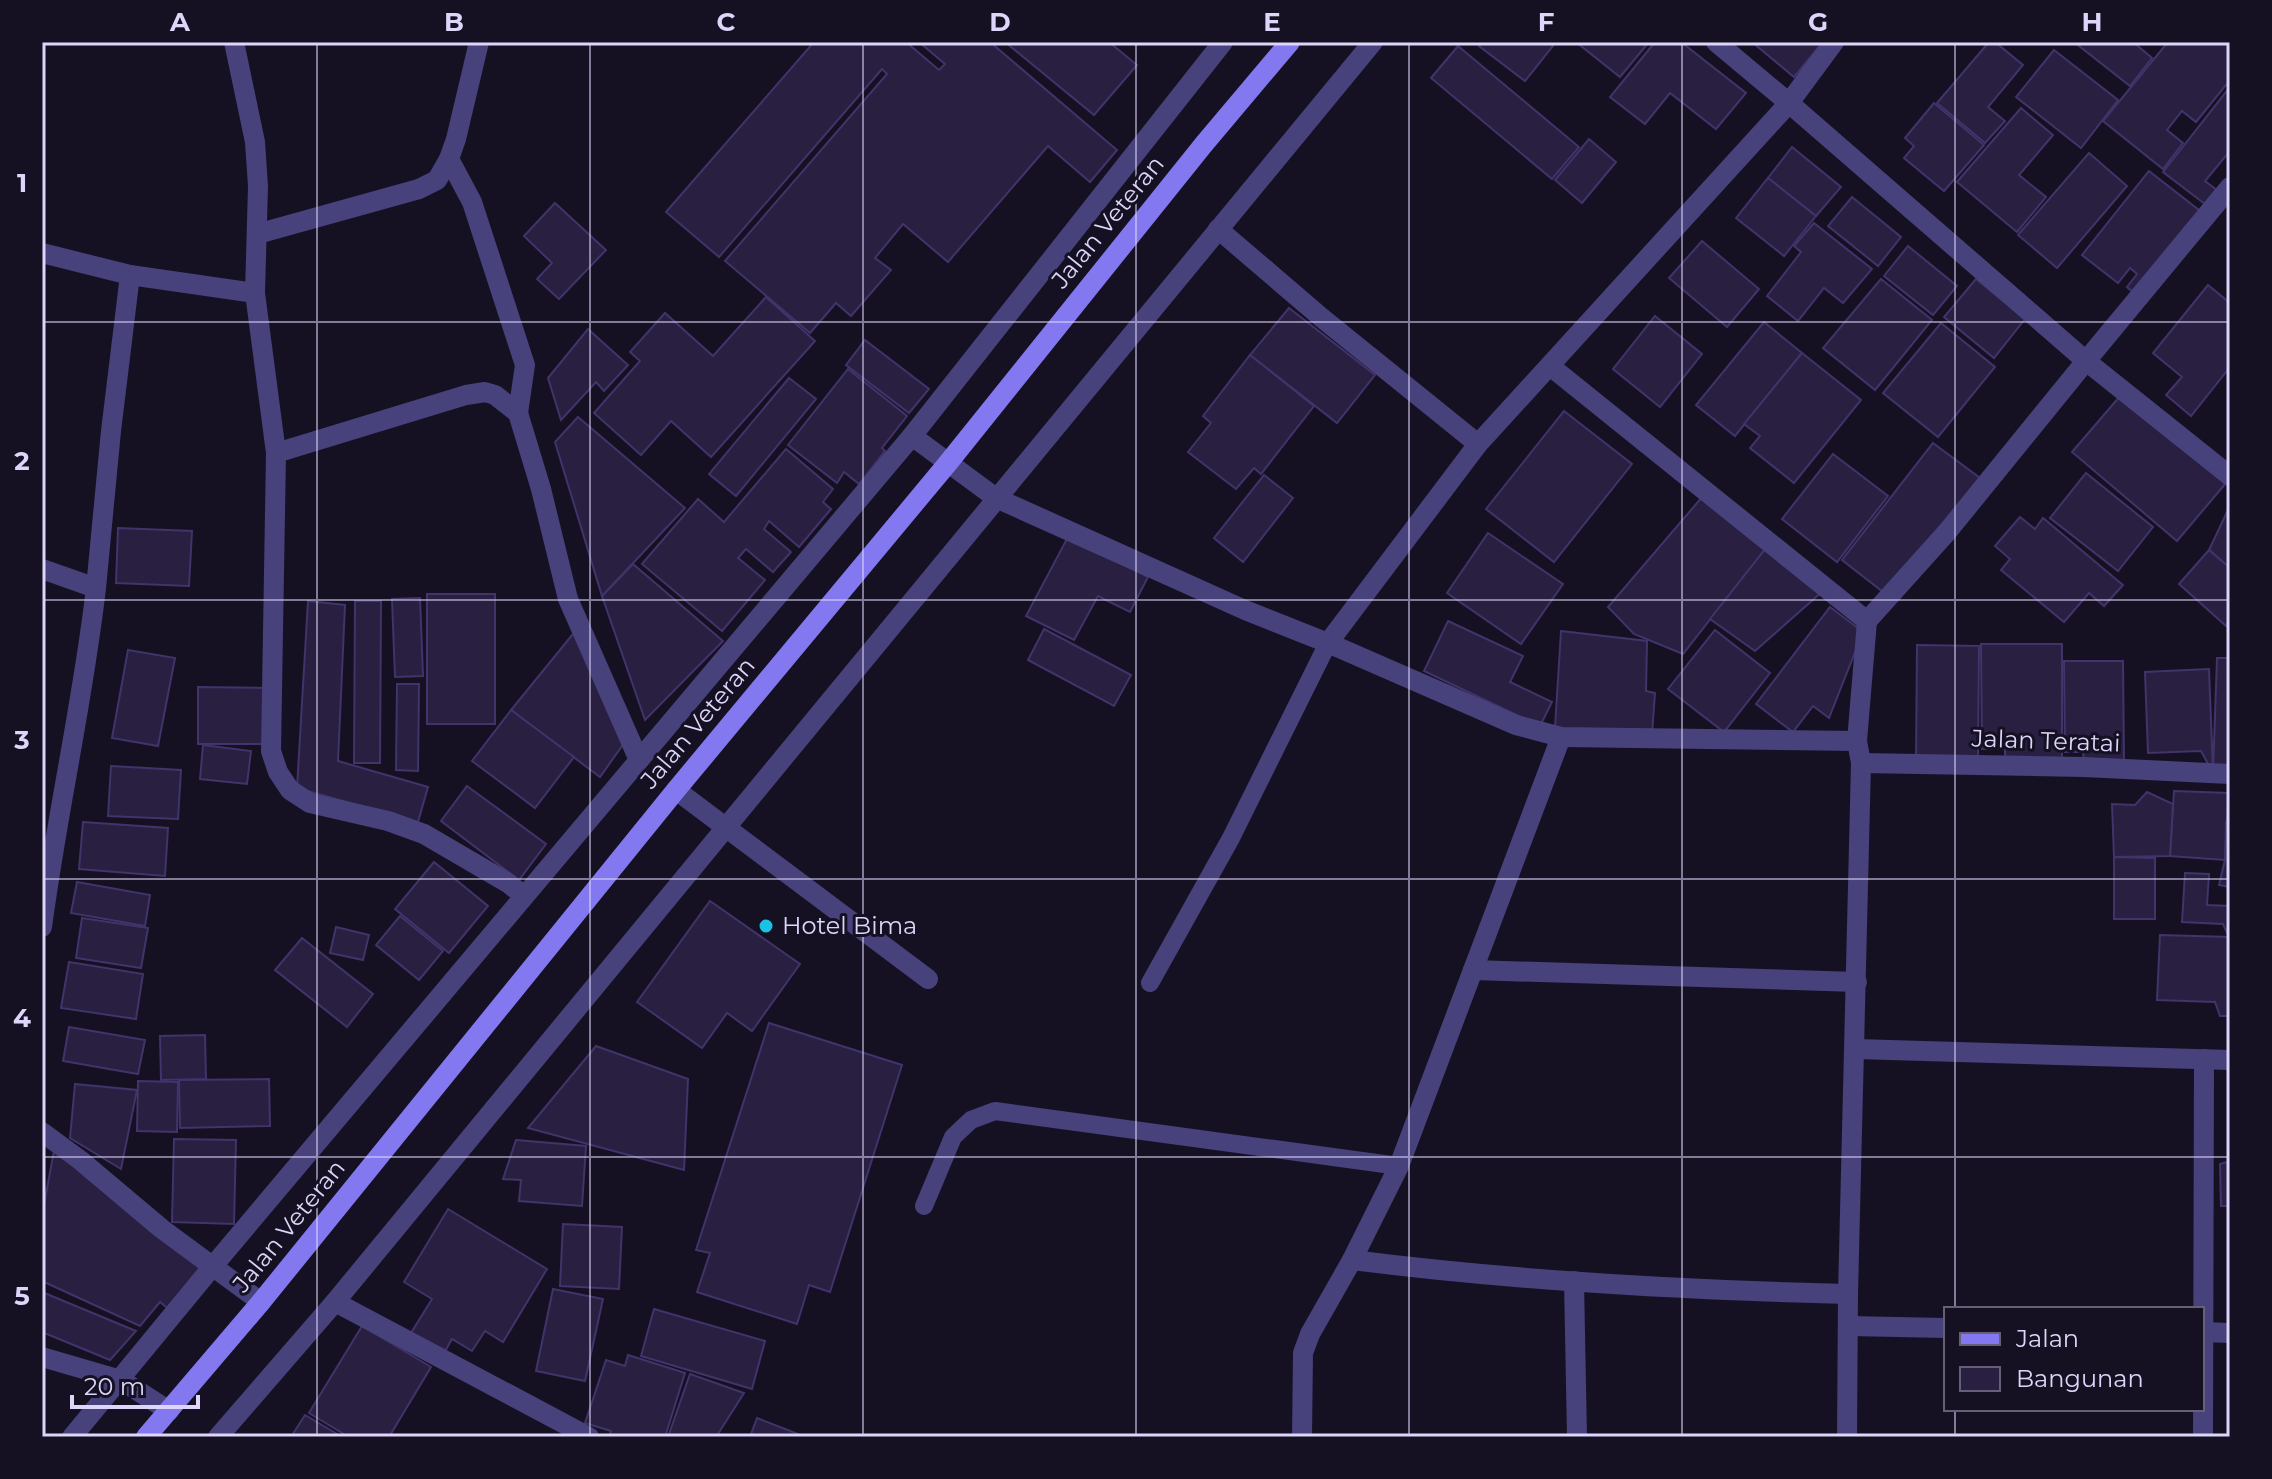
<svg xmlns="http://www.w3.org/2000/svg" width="2272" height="1479" viewBox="0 0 2272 1479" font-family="Montserrat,sans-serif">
<rect width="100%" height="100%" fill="#151122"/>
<g fill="#281f41" stroke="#42336a" stroke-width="2">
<path d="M814,42H906L939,70L945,64L919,42H990L1117,150L1090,182L1048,146L948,262L903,224L875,258L891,270L851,316L836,303L810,333L725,261L887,74L882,69L719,257L666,212Z"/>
<path d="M1005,42H1109L1137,65L1094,115Z"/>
<path d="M1482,42H1556L1525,81L1479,46Z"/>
<path d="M1576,42H1649L1620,77Z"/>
<path d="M1655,42H1681L1746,93L1716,129L1670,93L1645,124L1610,97Z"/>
<path d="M1752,42H1823L1794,77Z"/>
<path d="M1989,42H1995L2023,65L1988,107L2005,121L1985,143L1937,103Z"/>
<path d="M2074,42H2133L2152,58L2130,86Z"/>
<path d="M2168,42H2230V80L2196,122L2182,111L2167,130L2183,143L2163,169L2103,121Z"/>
<path d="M1458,46L1579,147L1552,179L1431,78Z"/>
<path d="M2054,50L2118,100L2081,148L2016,97Z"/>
<path d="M2230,87V151L2205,181L2222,194L2210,208L2163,172Z"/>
<path d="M1934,103L1984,145L1944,191L1904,158L1914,146L1905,138Z"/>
<path d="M2021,108L2053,135L2019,175L2046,197L2017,232L1957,182Z"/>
<path d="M1589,139L1616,162L1582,203L1555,180Z"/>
<path d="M1792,147L1841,187L1816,216L1768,178Z"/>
<path d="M2089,153L2127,186L2057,268L2018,235Z"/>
<path d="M2149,171L2204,214L2138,296L2127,287L2137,274L2130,268L2118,283L2082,255Z"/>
<path d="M1768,178L1816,216L1784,256L1736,218Z"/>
<path d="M1852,197L1901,237L1878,266L1828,226Z"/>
<path d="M555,203L606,250L559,299L537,279L552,263L524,236Z"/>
<path d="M1814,223L1872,269L1843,303L1824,288L1798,321L1767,296L1801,252L1794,246Z"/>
<path d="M1702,241L1759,289L1727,327L1669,278Z"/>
<path d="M1908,246L1957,286L1933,315L1884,276Z"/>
<path d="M1881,279L1932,320L1875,390L1823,348Z"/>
<path d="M1976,279L2025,319L1994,358L1944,317Z"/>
<path d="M2208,285L2230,303V367L2191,416L2166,395L2182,377L2153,353Z"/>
<path d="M766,297L815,341L711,457L671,421L641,455L594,413L640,361L630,352L665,313L713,356Z"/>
<path d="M1289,308L1375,375L1337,423L1250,355Z"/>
<path d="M1655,316L1702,354L1660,407L1613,369Z"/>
<path d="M1764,322L1802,353L1735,436L1696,405Z"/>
<path d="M1941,323L1995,367L1938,437L1883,393Z"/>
<path d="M588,329L628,365L604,391L596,382L561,420L548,378Z"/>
<path d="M865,340L929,389L909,413L846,365Z"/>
<path d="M1802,353L1861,400L1794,483L1750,448L1760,436L1744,424Z"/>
<path d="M1250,355L1314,406L1261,474L1254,468L1236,489L1188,452L1211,423L1203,416Z"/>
<path d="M848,369L907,416L882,448L885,451L859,484L844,472L837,483L788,445Z"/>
<path d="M789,378L816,399L736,496L709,474Z"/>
<path d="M2121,395L2226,483L2177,541L2072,452Z"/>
<path d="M1564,411L1632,464L1554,562L1486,509Z"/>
<path d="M578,417L685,508L602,596L555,442Z"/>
<path d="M1933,443L1984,481L1887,595L1842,560Z"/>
<path d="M786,449L833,489L823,502L831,509L799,547L769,521L764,529L791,552L773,572L746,549L738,558L765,580L722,631L642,564L698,499L724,522Z"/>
<path d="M1833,454L1888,496L1837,562L1782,519Z"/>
<path d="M2086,473L2153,527L2118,571L2050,518Z"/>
<path d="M1264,475L1293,498L1243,562L1214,538Z"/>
<path d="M1703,496L1766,548L1683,654L1634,634L1608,607Z"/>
<path d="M2227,512L2230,515V568L2209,550Z"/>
<path d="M2020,517L2035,529L2043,518L2123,585L2104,606L2089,593L2064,622L2001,570L2010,559L1995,546Z"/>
<path d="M118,528L192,531L189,586L116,583Z"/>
<path d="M1488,533L1563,584L1521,644L1447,593Z"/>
<path d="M1069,535L1148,577L1130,612L1098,596L1074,640L1026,616Z"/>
<path d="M1766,548L1824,590L1755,651L1710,619Z"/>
<path d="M2209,550L2230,568V615L2226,626L2179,584Z"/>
<path d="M633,564L723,641L645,720L602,596Z"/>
<rect x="427" y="594" width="68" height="130"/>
<path d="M420,598L423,676L395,677L392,599Z"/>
<path d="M308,601L345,605L338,761L428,787L418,822L297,788Z"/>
<path d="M355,601H381L380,763H354Z"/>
<path d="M1830,607L1863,632L1829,718L1813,706L1793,732L1756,704Z"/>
<path d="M1448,621L1523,656L1510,682L1552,702L1540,726L1424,671Z"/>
<path d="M577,629L627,739L600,777L511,710Z"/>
<path d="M1044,629L1131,675L1114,706L1028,660Z"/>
<path d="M1715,630L1770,673L1724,732L1668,689Z"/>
<path d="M1561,631L1647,641L1646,691L1655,693L1652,734L1555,728Z"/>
<path d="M1981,644H2062V763H2005V749H1982Z"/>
<path d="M1917,645L1979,646L1978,762H1916Z"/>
<path d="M128,650L175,658L158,746L112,738Z"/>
<path d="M2217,658H2230V768L2213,773Z"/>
<path d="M2064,661H2123L2124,762H2084L2083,752H2065Z"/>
<path d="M2209,669L2213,773L2201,751L2148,753L2145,672Z"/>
<path d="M397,684H419L418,771L396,770Z"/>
<path d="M198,687L270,688V744H198Z"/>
<path d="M511,710L574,757L535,808L472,761Z"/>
<path d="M203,745L251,751L247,784L200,779Z"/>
<path d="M111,766L181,770L178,819L108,816Z"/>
<path d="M467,786L546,844L519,880L441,821Z"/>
<path d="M2174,791L2228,793L2225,860L2170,856Z"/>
<path d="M2147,792L2173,804L2170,856L2114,857L2112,804L2135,805Z"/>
<path d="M83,822L168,828L165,876L79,869Z"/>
<path d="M2226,822H2230V887L2219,885L2225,860Z"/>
<path d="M2114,857L2155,858V919H2114Z"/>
<path d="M434,862L488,906L449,953L395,909Z"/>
<path d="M2185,873L2209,874L2207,905L2230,906L2229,937L2223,924L2182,922Z"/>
<path d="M77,882L150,895L145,926L71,913Z"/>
<path d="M710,901L800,964L752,1031L727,1013L702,1048L637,1002Z"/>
<path d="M400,916L443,951L419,980L376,945Z"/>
<path d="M82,918L148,928L141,968L76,958Z"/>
<path d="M336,927L369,935L363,960L330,953Z"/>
<path d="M2160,935L2230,937V1016H2220L2215,1002L2157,1000Z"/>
<path d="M302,938L373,994L347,1027L275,970Z"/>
<path d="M69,962L143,974L136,1019L61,1008Z"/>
<path d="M769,1023L902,1065L830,1292L809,1285L797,1324L697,1292L710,1253L696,1250Z"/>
<path d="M69,1027L145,1040L138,1074L63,1061Z"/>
<path d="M205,1035L206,1079L161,1080L160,1036Z"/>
<path d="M596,1046L688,1079L684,1170L528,1128Z"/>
<path d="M269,1079L270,1126L180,1128L179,1080Z"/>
<path d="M138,1081L178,1082L177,1132L137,1131Z"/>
<path d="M75,1084L137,1090L121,1169L70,1138Z"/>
<path d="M174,1139L236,1140L234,1224L172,1222Z"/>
<path d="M516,1140L586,1146L582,1206L519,1201L521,1180L503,1179Z"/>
<path d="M55,1145L206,1270L171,1311L160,1302L140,1326L42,1281V1216Z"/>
<path d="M2230,1161V1206H2221L2220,1164Z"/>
<path d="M448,1209L547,1269L503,1342L485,1331L472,1351L452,1339L444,1353L411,1333L432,1299L404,1282Z"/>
<path d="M563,1224L622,1227L619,1289L560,1286Z"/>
<path d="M553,1289L603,1299L585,1381L536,1371Z"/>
<path d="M42,1292L136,1331L110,1360L42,1332Z"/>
<path d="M654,1309L765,1341L752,1389L641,1356Z"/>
<path d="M362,1326L431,1367L389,1437H349L309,1413Z"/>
<path d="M628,1355L685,1373L665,1437H609L611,1431L585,1423L606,1360L625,1366Z"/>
<path d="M690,1374L744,1393L716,1437H668Z"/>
<path d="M305,1415L342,1437H291Z"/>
<path d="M757,1418L803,1436V1437H750Z"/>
</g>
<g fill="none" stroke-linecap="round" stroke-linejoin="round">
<g stroke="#47417c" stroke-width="18">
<path d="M1150,983L1231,838L1328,643"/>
<path d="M924,1206L953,1137L971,1120L995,1111L1399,1166"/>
</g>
<g stroke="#47417c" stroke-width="20">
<path d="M234,42L255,142L258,186L255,293L276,453L271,751L278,772L290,790L310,803L388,821L424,834L508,883L523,895"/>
<path d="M1716,42L1789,103L2086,361L1947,532L1867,621L1857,741L1861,763L1848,1294L1847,1437"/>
<path d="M449,159L472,202L525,365L518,413"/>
<path d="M2230,187L2086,361L2230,476"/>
<path d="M1218,229L1322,318L1478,444"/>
<path d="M257,234L419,189L437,180L449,159L456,139L479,42"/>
<path d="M42,253L130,275L255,293"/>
<path d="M1550,366L1867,621"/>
<path d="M912,436L996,498L1245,610L1328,643L1516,725L1561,737L1857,741"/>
<path d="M276,453L466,395L485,392L495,395L518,413L541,489L568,599L638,758"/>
<path d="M42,569L96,588C83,702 57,813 42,927"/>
<path d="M96,588L111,431L130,275"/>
<path d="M1328,643L1478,444L1789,103L1834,42"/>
<path d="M1861,763L2084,767L2230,774"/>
<path d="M676,790L928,979"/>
<path d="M1473,970L1857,982"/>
<path d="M1856,1049L2230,1060"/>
<path d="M42,1132L80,1160L162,1229L261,1302"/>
<path d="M1352,1260L1399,1166L1561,737"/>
<path d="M1574,1281L1577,1437"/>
<path d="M335,1302L589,1437"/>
<path d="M1849,1326L1946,1328"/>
<path d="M2202,1332L2230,1333"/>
<path d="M42,1357L121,1380L169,1411"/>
<path d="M72,1437L213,1266L912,436L1223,42"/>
<path d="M218,1437L335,1302L1373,42"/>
<path d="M1302,1437L1303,1353L1310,1334L1352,1260C1516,1281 1682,1290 1848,1294"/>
<path d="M2203,1437L2204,1059"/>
</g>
<path stroke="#8378ef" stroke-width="20" d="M146,1437L261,1302L676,790L948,463L1204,144L1290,42"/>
</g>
<path fill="none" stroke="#ddd6fa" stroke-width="2" stroke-opacity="0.55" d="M317,42V1437M590,42V1437M863,42V1437M1136,42V1437M1409,42V1437M1682,42V1437M1955,42V1309M42,322H2230M42,600H2230M42,879H2230M42,1157H2230M1955,1409V1437"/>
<circle fill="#1ac2e3" stroke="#151122" stroke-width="3" cx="766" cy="926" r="8"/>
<g text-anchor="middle" stroke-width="6" stroke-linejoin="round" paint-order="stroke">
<g font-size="24" fill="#ddd6fa" stroke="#151122">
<text transform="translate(1108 222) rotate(-51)" y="8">Jalan Veteran</text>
<text transform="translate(698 723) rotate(-50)" y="8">Jalan Veteran</text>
<text transform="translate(2046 741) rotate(2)" y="8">Jalan Teratai</text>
<text transform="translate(289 1226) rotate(-51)" y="8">Jalan Veteran</text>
</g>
<g font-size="24" fill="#ddd6fa" stroke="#151122" text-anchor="start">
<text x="782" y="934">Hotel Bima</text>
</g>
</g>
<rect width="2272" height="1479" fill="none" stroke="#151122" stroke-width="88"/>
<rect x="1944" y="1307" width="260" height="104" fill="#151122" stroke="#656078" stroke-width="2"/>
<rect x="1960" y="1333" width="40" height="12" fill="#8378ef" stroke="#656078" stroke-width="2"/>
<text x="2016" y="1347" font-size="24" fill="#ddd6fa">Jalan</text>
<rect x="1960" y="1367" width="40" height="24" fill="#281f41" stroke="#656078" stroke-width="2"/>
<text x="2016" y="1387" font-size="24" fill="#ddd6fa">Bangunan</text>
<path d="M72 1395v12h126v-12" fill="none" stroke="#ddd6fa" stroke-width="4"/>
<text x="84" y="1395" font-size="24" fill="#ddd6fa" stroke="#151122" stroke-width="6" paint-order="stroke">20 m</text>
<rect x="44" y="44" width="2184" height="1391" fill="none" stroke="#ddd6fa" stroke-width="3"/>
<g font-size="26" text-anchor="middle" font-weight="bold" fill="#ddd6fa">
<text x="180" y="31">A</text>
<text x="454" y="31">B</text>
<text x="726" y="31">C</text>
<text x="1000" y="31">D</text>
<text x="1272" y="31">E</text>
<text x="1546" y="31">F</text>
<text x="1818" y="31">G</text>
<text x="2092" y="31">H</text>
<text x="22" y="192">1</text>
<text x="22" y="470">2</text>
<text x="22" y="749">3</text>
<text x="22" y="1027">4</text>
<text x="22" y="1305">5</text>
</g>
</svg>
